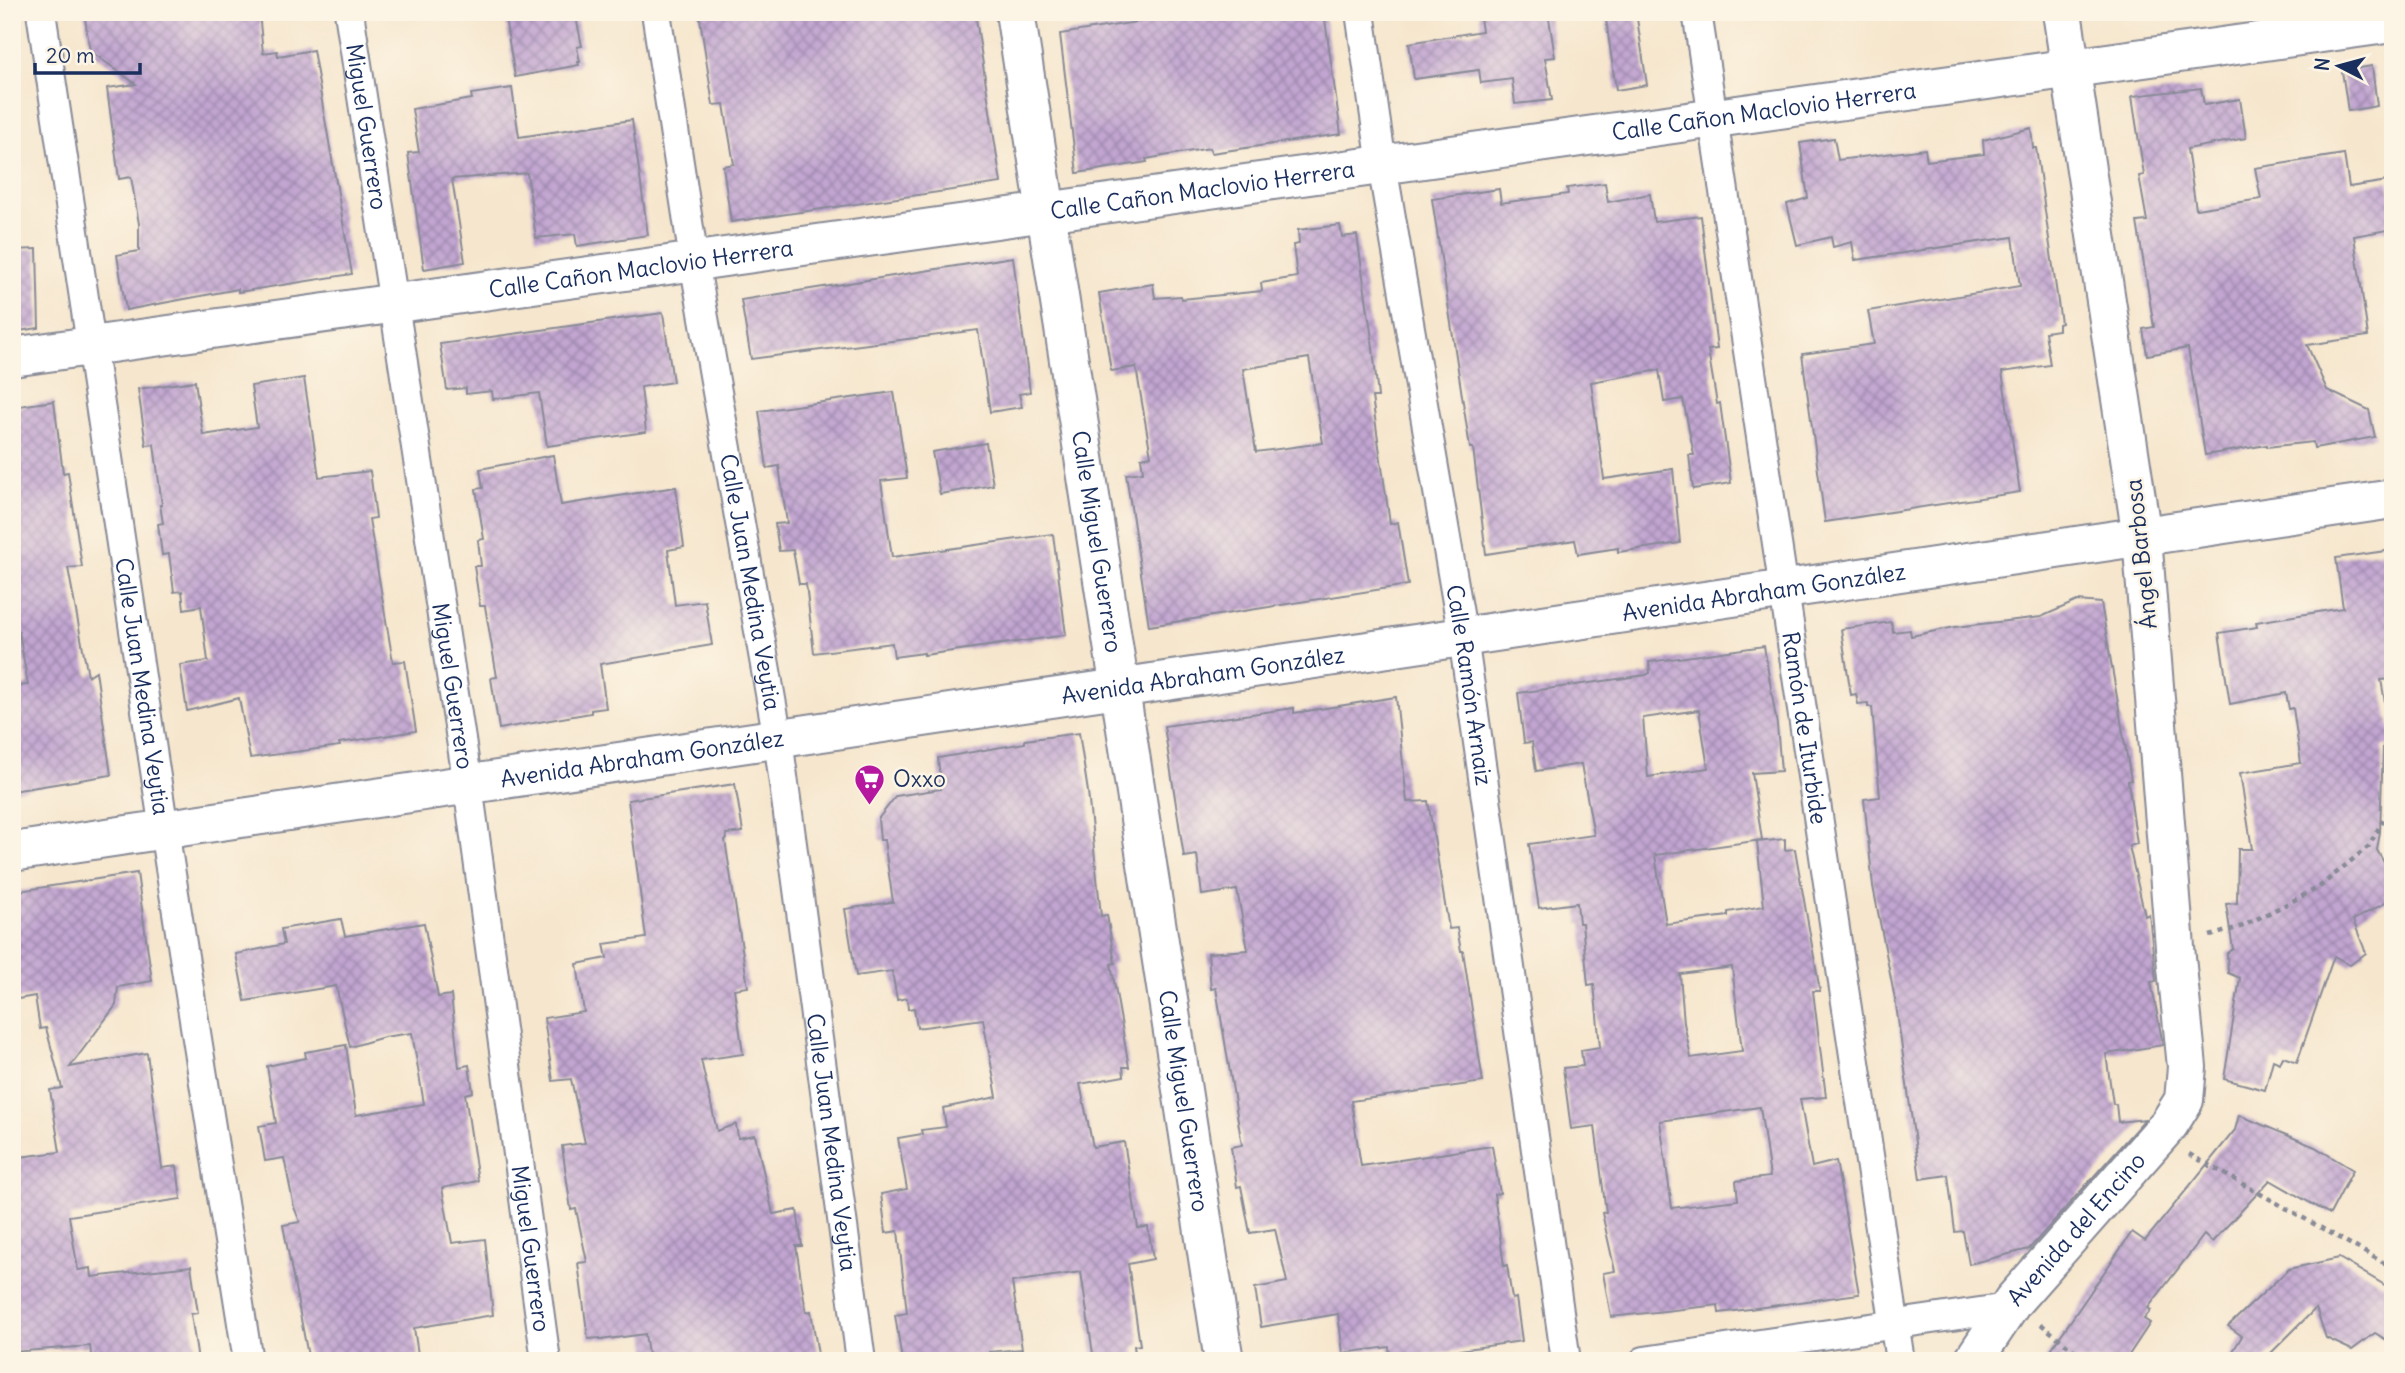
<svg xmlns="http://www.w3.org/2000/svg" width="2405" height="1373" viewBox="0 0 2405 1373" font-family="Delius,sans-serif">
<defs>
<pattern id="building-cross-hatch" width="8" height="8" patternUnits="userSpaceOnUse" patternTransform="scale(1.75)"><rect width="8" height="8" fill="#c2a6d1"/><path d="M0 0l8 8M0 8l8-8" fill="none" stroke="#9d88ad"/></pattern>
</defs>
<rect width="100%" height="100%" fill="#fcf5e5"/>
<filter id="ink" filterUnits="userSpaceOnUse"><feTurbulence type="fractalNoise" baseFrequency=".0143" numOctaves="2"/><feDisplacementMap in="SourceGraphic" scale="14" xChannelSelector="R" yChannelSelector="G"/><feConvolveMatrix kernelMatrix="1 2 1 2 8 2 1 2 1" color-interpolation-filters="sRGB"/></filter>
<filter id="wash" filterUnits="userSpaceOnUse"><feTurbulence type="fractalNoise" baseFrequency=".00686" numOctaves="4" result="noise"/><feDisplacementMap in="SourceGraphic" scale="28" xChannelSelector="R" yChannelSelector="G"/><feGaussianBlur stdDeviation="1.57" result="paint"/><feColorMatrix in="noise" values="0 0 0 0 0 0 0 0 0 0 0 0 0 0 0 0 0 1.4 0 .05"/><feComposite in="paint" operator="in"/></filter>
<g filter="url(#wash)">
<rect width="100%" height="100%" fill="#f6e6cd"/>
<g id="blocks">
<g fill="url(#building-cross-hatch)" fill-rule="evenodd">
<path d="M84,12H259L263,53L277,51L278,56L313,50L352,274L238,292V289L126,310L117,255L139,251V224L131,177L119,179L107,88L136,84L90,51Z"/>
<path d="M504,12H575L582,46L577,47L580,62H578L579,65L515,77Z"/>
<path d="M699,12H975L1001,183L731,222L723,166L734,164L728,129L724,104L713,105Z"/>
<path d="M1168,12H1324L1341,134L1211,153L1210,148L1146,159L1147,162L1077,173L1060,34L1169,17Z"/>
<path d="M1479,12H1548L1555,57L1545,58L1552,100L1515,104L1512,79L1481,83L1479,70L1414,79L1409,43L1482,31Z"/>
<path d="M1605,12H1636L1647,85L1616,90Z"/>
<path d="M2372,66L2377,106L2348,111L2342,71Z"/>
<path d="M512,88L519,137L632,120L648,235L577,246L575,234L536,238L527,173L452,179L465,262L424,269L408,153L419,152L412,109L472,99L471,94Z"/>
<path d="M2201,88L2204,105L2240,99L2246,138L2187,149L2196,209L2261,199L2255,168L2344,154L2349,187L2388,181L2393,211V229L2354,236L2368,336L2307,345L2327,390L2369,410L2375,437L2314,448L2313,442L2267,447V445L2205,455L2188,348L2147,355L2143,329L2154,327L2137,222L2147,221L2139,176L2144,175L2132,96Z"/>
<path d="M2031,128L2033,148H2036L2061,323L2058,324V330L2045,332L2050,365L2002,372L2020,492L1825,522L1802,354L1874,344L1868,311L2020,286L2013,237L1855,260L1852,242L1833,247L1831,237L1797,245L1787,204L1808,198L1800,143L1834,138L1838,160L1925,149L1927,161L1984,154L1983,140Z"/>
<path d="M1605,183L1608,202L1650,194L1654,222L1701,216L1717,349L1708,350L1717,404L1720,403L1731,483L1693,489L1689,455H1694L1683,399L1664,402L1659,370L1591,382L1604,479L1673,469L1680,543L1618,552V548L1578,554L1575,540L1486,554L1473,448H1470L1432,199L1499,189L1501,203L1568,194L1567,188Z"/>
<path d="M1340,225L1342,237L1357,235L1372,339L1378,397H1372L1390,524L1398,522L1408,585L1149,626L1126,474L1143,472L1141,458L1151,456L1136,367L1111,371L1099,293L1153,284L1155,298L1181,296L1182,299L1262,291L1261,283L1297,277L1293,245L1299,244L1298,230ZM1309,358L1323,443L1256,452L1243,369Z"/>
<path d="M37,249L39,328L12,332V250Z"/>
<path d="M1013,257L1030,392L1019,394L1022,407L990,412L978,330L751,359L741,300Z"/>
<path d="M663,313L673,382L641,387L646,432L547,446L539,393L493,399L492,391L466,394V388L447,390L440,344Z"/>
<path d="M304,378L319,477L370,471L376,518L369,519L393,662L405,661L416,731L339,743L340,746L250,758L239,698L187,711L180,665L208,661L201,606L184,609L182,591L174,592L169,554L162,555L158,524L163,523L160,505H162L154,444L146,445L138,389L195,381L203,435L257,427L251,386Z"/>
<path d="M894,392L907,478L881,481L892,557L1053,534L1066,635L924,655V653L894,657L892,643L814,653L806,584H799L793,550L779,551L775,524L787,523L779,466L767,468L759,411Z"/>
<path d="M54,401L63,473L68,472L82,567L68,568L88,676L96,671L111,775L12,791V687L28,685L19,632L12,633V407Z"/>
<path d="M986,443L993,485L940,494L932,452Z"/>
<path d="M553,455L561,505L676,487L684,547L668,550L675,605L705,601L712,645L600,664L606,708L591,710V713L499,729L491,678L497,677L485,606H480L474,566H481L478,540L484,539L476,489L483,488L480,469Z"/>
<path d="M2393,550V679L2381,680L2393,745L2383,746L2380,832L2377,850L2393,879V899L2353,920L2366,953L2350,965L2334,956L2297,1062L2283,1057L2280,1063L2273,1060L2265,1090L2224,1079L2240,978L2228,973L2227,953L2233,949L2226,904L2237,903L2238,849H2252L2240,773L2301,763L2293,708L2289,709L2286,693L2230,704L2219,633L2257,627L2256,622L2343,608L2336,558Z"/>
<path d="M2077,601L2101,603L2131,780L2128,781L2137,844L2129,846L2145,916L2149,914L2156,981L2151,982L2163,1045L2106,1054L2113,1104H2116L2118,1122L2145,1119L2029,1249L1969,1264L1963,1231L1955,1232L1948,1175L1920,1179L1896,1005L1873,886L1864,799L1880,797L1872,707H1868V703L1858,704L1856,694L1851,695L1841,629L1891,622L1893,632L1910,630L1911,636L1955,627L2041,617Z"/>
<path d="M1764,646L1777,725L1781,771L1752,773L1762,840L1655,855L1666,924L1728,916V912L1764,906L1757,842L1785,839V850L1795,849L1820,991H1813L1826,1097L1800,1099L1812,1167L1836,1161L1859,1294L1719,1313L1718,1305L1611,1317L1603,1273L1615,1271L1602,1213L1606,1212L1595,1126L1571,1129L1563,1068L1583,1066L1581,1050L1600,1047L1594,984L1588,985L1582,923H1579L1577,903L1539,908L1529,844L1594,835L1581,764L1536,771L1532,742L1524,743L1518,693L1646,675L1650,673L1649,662ZM1699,710L1708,768L1648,777L1643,718ZM1732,967L1742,1051L1691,1058L1684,1023L1680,974ZM1760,1107L1770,1177L1736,1181L1738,1200L1672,1208L1660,1121Z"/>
<path d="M1396,697L1407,802L1428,801L1449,929L1457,928L1461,951H1463L1483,1082L1351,1101L1361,1166L1492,1146L1500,1193L1494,1194L1504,1266L1507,1265L1512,1299L1516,1298L1522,1341L1391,1360L1389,1347L1343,1353L1338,1314L1261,1327L1255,1288L1287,1282L1275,1229L1250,1233L1241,1186L1237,1187L1231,1147L1242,1145L1216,988L1211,989L1208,953L1248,950L1237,890L1202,895L1197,855L1184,857L1164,726L1294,708V713Z"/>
<path d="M1079,733L1088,792L1101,916L1107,915L1115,963L1111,964L1129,1067H1123L1124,1076L1080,1084L1093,1147L1124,1142L1138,1228L1148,1227L1153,1259L1128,1264L1140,1345L1134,1346L1136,1361H1094L1081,1272L1012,1282L1022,1349L989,1352L990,1361H902L895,1315L907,1313L898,1231L886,1233L881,1194L907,1189L898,1138L922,1134L921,1130L946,1127L943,1108L997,1097L983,1019L917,1028L914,1008L908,1009L907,998L897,1000L892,971L856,976L845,909L893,902L884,840H880L878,819L896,796L941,789L938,758L1025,743V740Z"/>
<path d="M735,784L743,832L726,834L727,839L725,840L748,987L734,989L743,1054L701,1060L717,1131L736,1124L738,1138L755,1135L773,1214L797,1210L802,1246H796L806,1312L811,1311L819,1361H649L645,1334L600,1340V1338L588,1339L578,1263L587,1262L576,1209L571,1210L562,1146L585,1143L571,1079L553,1081L544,1018L584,1012L577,964L607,958L604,944L646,938L628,800Z"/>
<path d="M137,873L152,981L118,987L116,1005L70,1067L147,1053L162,1168L177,1166L181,1199L69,1216L78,1270L91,1268L92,1277L191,1266L198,1313L191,1314L198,1361H92L90,1346L12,1352V1161L20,1160V1157L60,1152L50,1090L62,1088L46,1028L40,1029L35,996L12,1000V892Z"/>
<path d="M341,919L345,936L424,923L438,997L451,995L459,1067L469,1065L473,1092L465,1094L478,1181L442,1188L452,1243L485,1239L493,1315L414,1328L419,1361H309L283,1225L300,1222L294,1207L284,1158L265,1161L259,1126L276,1123L267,1066L306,1058L305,1052L346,1045L356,1115L424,1104L412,1033L384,1037L350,1047L336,986L245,1001L236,954L284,944L281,929Z"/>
<path d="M2239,1115L2315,1147L2353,1170L2330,1214L2270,1180L2212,1242L2204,1235L2148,1308L2151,1310L2144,1319L2150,1323L2125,1361H2043L2132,1232L2145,1241L2235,1130Z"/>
<path d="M2339,1258L2393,1290V1344L2375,1333L2352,1350L2326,1338L2316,1308L2263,1361H2227L2242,1336L2228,1326L2289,1269Z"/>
</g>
</g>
</g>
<g filter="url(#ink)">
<use href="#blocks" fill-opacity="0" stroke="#888a96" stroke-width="2"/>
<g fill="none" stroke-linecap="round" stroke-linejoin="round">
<defs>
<g id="street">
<path id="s1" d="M41,12L164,830L248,1361"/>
<path id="s2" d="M349,12L468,785L546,1361"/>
<path id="s3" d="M656,12L694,261L778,739L861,1361"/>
<path id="s4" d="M1360,12L1382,165L1463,637L1566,1361"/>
<path id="s5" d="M1697,12L1900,1361"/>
<path d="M1644,1361L2007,1308"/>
</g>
<g id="secondary">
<path id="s6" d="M1015,12L1224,1361"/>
<path id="s7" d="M12,357L2393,23"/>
<path id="s8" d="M12,852L2393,499"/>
<path id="s9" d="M1973,1361L2013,1301L2169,1124L2184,1100L2187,1067L2175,947L2142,537L2062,12"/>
</g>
</defs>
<use href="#street" stroke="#888a96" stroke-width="32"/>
<use href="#secondary" stroke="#888a96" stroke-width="42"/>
<g stroke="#888a96" stroke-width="4.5" stroke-dasharray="5 5" stroke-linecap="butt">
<path d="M2210,936L2243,926L2318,888L2369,846L2388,811L2393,798"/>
<path d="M2189,1154L2393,1268"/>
<path d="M2041,1324L2087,1361"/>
</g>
<use href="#street" stroke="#fff" stroke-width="28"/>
<use href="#secondary" stroke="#fff" stroke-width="38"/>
</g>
</g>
<defs>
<symbol id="supermarket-pin" viewBox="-11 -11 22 30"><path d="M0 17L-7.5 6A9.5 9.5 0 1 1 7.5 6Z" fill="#b5179e" stroke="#fcf5e5"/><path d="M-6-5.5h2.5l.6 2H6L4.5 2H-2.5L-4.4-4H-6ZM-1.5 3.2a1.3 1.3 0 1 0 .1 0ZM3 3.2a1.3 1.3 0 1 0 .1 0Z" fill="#fff"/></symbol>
</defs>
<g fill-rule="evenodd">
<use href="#supermarket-pin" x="852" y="762" width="35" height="47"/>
</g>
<g text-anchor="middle" stroke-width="5" stroke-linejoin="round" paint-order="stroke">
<g font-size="23" fill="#1b2f5e" stroke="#fcf5e5">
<text dy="8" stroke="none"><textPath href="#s7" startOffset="1769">Calle Cañon Maclovio Herrera</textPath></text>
<text dy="8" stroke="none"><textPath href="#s2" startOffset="116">Miguel Guerrero</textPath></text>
<text dy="8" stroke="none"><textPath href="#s7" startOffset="1202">Calle Cañon Maclovio Herrera</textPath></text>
<text dy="8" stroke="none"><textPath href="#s7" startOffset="635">Calle Cañon Maclovio Herrera</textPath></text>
<text dy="8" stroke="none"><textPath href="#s6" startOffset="536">Calle Miguel Guerrero</textPath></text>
<text transform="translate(2141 554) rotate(-96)" y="8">Ángel Barbosa</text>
<text dy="8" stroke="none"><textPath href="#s3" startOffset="578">Calle Juan Medina Veytia</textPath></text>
<text dy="8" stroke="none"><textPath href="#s8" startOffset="1771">Avenida Abraham González</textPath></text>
<text dy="8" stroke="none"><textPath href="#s8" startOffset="1204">Avenida Abraham González</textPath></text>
<text dy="8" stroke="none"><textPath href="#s2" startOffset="682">Miguel Guerrero</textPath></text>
<text dy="8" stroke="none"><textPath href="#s4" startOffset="682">Calle Ramón Arnaiz</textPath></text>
<text dy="8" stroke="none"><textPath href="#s1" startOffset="682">Calle Juan Medina Veytia</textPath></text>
<text dy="8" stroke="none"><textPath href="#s5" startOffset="724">Ramón de Iturbide</textPath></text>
<text dy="8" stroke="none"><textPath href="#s8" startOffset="637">Avenida Abraham González</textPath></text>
<text dy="8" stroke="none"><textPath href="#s6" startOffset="1102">Calle Miguel Guerrero</textPath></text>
<text dy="8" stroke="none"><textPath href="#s3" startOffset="1144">Calle Juan Medina Veytia</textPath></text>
<text dy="8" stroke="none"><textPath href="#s9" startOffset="168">Avenida del Encino</textPath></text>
<text dy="8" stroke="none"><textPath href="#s2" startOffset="1250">Miguel Guerrero</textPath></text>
</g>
<g font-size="23" fill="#1b2f5e" stroke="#fcf5e5" text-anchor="start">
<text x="893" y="787">Oxxo</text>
</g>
</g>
<rect width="2405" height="1373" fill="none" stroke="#fcf5e5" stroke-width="42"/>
<g transform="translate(2339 66) rotate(276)" stroke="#fcf5e5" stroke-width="5" paint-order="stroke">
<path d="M0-5L12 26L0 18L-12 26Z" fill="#1b2f5e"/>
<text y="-10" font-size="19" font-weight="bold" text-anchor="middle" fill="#1b2f5e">N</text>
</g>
<path d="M35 63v10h105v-10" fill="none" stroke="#1b2f5e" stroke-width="3.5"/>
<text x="46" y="63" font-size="21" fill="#1b2f5e" stroke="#fcf5e5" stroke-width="5" paint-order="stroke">20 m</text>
</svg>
